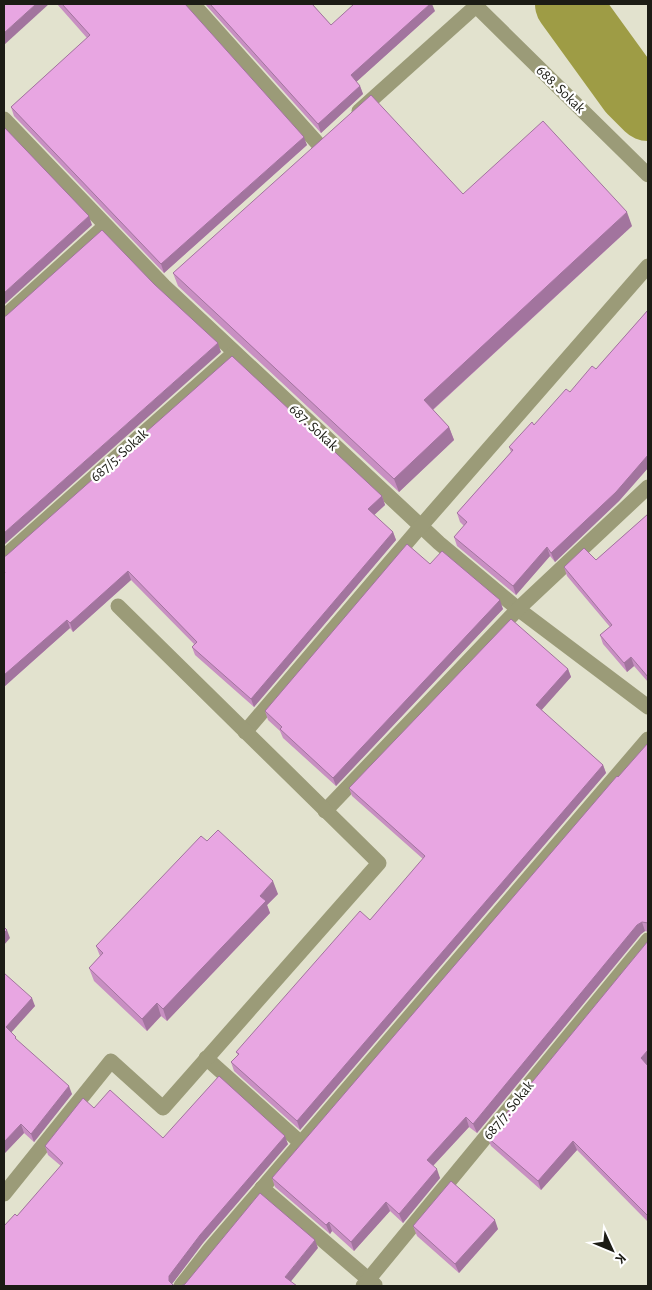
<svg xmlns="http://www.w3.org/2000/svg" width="652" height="1290" viewBox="0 0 652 1290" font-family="'Alegreya Sans',sans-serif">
<rect width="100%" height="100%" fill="#e2e2ce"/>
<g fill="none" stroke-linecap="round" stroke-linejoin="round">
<path stroke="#9e9c45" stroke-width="66" d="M568,4L631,91L648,108"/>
<g stroke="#9b9b78" stroke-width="15">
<path d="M193,4L320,146"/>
<path d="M474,4L648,175"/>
<path d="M359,111L476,6"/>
<path d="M4,119L164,286L439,543L518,609L648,707"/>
<path d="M4,317L105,226"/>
<path d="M4,557L234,353"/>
<path d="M245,732L421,526L648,266"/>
<path d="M325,811L518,609L648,487"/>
<path d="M206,1058L301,1143"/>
<path d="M262,1188L375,1285"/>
<path d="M4,1194L111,1061L163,1108L379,863L118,606"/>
<path d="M181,1286L210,1249L648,739"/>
<path d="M363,1286L648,940"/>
</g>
</g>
<g fill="#c88fc2">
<path d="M57,4H185L307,145L164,273L14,116L11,107L87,38Z"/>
<path d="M205,4H312L331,25L435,11L356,82L360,86L363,94L321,133Z"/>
<path d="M463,194L632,226L433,410L449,427L454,440L399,492L178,286L173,273Z"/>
<path d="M648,310V468L619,501L555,562L550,556L516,595L457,546L454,537L464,526L460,522L457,513L511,452L509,447L596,369Z"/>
<path d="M382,496L385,505L374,515L393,532L396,540L254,707L195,655L192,647L194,644L131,580L73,632L70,628L5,686L4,685V557Z"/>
<path d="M648,514V682L634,666L627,672L603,644L600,635L610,627L567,576L564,567L596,560Z"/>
<path d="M430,564L503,609L336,786L283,738L280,731L268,720L265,711Z"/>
<path d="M568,669L571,677L541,710L603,765L606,773L300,1130L234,1071L231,1062L238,1055L236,1052L370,920L423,859L352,796L349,788Z"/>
<path d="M648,743V932L645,931L641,934L477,1133L469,1127L433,1166L440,1178L403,1223L390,1211L354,1251L332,1231L330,1234L275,1187L272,1178Z"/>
<path d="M207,841L278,894L267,905L270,913L167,1021L161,1016L147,1031L94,981L89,968L100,956L96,946Z"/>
<path d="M648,941V1063L647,1064L648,1066V1222L577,1150L541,1190L491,1146L487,1137Z"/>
<path d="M4,973L35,1006L11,1032L17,1040L72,1094L34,1142L24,1133L4,1154Z"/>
<path d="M94,1108L163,1138L288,1144L203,1243L172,1284L173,1285L4,1286L17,1216L61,1166L48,1155L45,1146Z"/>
<path d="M413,1226L498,1229L459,1273L417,1236Z"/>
</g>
<g fill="#a2749e">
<path d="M36,4H49L4,45V33Z"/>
<path d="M430,4H432L435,11L354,84L351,75Z"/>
<path d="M360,86L363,94L321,133L318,124Z"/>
<path d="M304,137L307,145L164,273L161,264Z"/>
<path d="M627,212L632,226L429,413L424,400Z"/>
<path d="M89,216L92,225L4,305V293Z"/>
<path d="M218,343L221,352L4,545V533Z"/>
<path d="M449,427L454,440L399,492L394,479Z"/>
<path d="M648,455V468L619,501L555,562L551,553Z"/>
<path d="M382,496L385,505L371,518L368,509Z"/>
<path d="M393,532L396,540L254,707L251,699Z"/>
<path d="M547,547L550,556L516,595L513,586Z"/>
<path d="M128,571L131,580L73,632L70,623Z"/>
<path d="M500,600L503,609L336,786L333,778Z"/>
<path d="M67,620L70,628L5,686L4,682V675Z"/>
<path d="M631,657L634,666L627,672L624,663Z"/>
<path d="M568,669L571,677L539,713L536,705Z"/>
<path d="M603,765L606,773L300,1130L297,1121Z"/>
<path d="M273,881L278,894L267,905L270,913L167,1021L163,1009Z"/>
<path d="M642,922L645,931L641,934L477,1133L473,1124L637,925Z"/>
<path d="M7,930L10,938L4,945V933Z"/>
<path d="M32,998L35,1006L9,1035L6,1027Z"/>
<path d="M157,1003L161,1016L147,1031L142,1019Z"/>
<path d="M648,1050V1063L644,1067L641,1058Z"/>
<path d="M69,1086L72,1094L34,1142L31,1134Z"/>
<path d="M466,1117L469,1127L430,1169L427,1160Z"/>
<path d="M21,1124L24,1133L4,1154V1142Z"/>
<path d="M285,1136L288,1144L203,1243L172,1284L169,1281V1276L200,1235Z"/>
<path d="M573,1141L577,1150L541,1190L538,1181Z"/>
<path d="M437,1169L440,1178L403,1223L399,1214Z"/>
<path d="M386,1202L390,1211L354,1251L351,1242Z"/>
<path d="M495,1220L498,1229L459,1273L455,1264Z"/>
<path d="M329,1222L332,1231L330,1234L326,1225Z"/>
<path d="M315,1240L318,1248L288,1285L285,1277Z"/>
</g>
<g fill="#e8a6e2" stroke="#a2749e">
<path d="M4,4H36L4,33Z"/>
<path d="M62,4H185L304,137L161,264L11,107L90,35Z"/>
<path d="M210,4H312L331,25L354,4H430L351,75L360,86L318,124Z"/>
<path d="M371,95L463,194L543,121L627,212L424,400L449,427L394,479L173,273Z"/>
<path d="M4,127L89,216L4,293Z"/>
<path d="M102,230L154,284L218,343L4,533V317L7,315Z"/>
<path d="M648,310V455L616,492L551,553L547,547L513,586L454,537L467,522L457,513L513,450L509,447L532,422L534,425L566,389L570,392L592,366L596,369Z"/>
<path d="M232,356L382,496L368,509L393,532L251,699L192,647L197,642L128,571L70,623L67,620L4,675V574L5,573L4,571V557L7,555Z"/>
<path d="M648,514V677L631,657L624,663L600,635L612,625L564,567L584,548L596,560Z"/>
<path d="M407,544L430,564L442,551L500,600L333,778L280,729L282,727L265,711Z"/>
<path d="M511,619L568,669L536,705L603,765L297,1121L231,1062L239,1054L236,1052L360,911L370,920L425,856L349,788Z"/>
<path d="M648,743V923L642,922L637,925L473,1124L466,1117L427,1160L437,1169L399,1214L386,1202L351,1242L329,1222L326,1225L272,1178L617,776L618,777Z"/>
<path d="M218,830L273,881L260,896L266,901L163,1009L157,1003L142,1019L89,968L103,953L96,946L201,836L207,841Z"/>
<path d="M4,927L7,930L4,933Z"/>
<path d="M648,941V1050L641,1058L648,1066V1216L573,1141L538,1181L487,1137Z"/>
<path d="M4,973L32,998L6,1027L16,1037L15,1038L69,1086L31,1134L21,1124L4,1142Z"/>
<path d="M219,1076L285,1136L200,1235L169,1276V1281L173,1285L179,1286H4V1226L15,1214L17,1216L63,1163L45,1146L83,1098L94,1108L110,1090L163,1138Z"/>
<path d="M451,1181L495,1220L455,1264L413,1226Z"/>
<path d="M260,1193L315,1240L285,1277L297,1286H181L185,1284Z"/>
</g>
<g text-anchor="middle" stroke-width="4.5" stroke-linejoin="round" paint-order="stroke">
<g font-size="15" fill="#1c1c15" stroke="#fff">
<text transform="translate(561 89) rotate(44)" y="5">688. Sokak</text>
<text transform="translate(314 427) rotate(43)" y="5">687. Sokak</text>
<text transform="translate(119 455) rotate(-42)" y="5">687/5. Sokak</text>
<text transform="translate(508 1110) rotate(-51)" y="5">687/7. Sokak</text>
</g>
</g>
<rect width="652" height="1290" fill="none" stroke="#1c1c15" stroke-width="10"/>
<g transform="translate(612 1250) rotate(134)" stroke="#ffffff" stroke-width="4" paint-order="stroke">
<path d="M0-4L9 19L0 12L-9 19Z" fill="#1c1c15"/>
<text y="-8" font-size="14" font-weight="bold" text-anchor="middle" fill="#1c1c15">K</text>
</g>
</svg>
